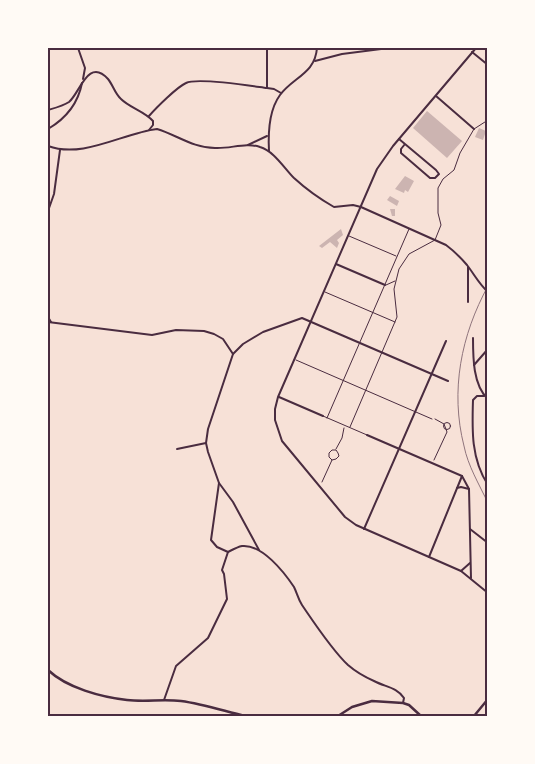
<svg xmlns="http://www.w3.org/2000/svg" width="535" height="764" viewBox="0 0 535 764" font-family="'Roboto Condensed',sans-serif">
<rect width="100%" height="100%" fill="#f7e1d7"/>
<g fill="#ccb4b1">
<path d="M427,111L462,141L447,158L413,128Z"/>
<path d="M479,128L486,131L483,140L475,137Z"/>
<path d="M405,176L414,181L408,192L405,190L404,193L395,189Z"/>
<path d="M390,196L399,201L397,206L387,200Z"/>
<path d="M390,209H395V216H392Z"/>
<path d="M341,229L343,235L337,240L339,243L337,248L330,242L322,248L319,246Z"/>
</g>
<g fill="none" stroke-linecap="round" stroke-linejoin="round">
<g stroke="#4a2c40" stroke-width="1">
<circle cx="447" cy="426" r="3.5"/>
<path d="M336,449L342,438L344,428"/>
<path d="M434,460L447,432L444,424L435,419"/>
<path d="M322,482L332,460L329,457V453L332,450H336L338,453L339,456L336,459L332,460"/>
</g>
<g stroke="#4a2c40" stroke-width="1">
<path d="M349,236L396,256"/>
<path d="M386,285L395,281"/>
<path d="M325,292L395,322"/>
<path d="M296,360L432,419"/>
<path d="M323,416L367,435"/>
<path d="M327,418L409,229"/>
<path d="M350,427L397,317L394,289L399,269L409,254L435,240L441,225L438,213V188L443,179L454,170L460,153L474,129L488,120"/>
</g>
<g stroke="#4a2c40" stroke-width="2">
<path d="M78,48L85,68L83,79"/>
<path d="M267,48V88"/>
<path d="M476,48L393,146L377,169L278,397L275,409V420L282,441L345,517L356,525L461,571L488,593"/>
<path d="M472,52L488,65"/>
<path d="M315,61L342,54L389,48"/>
<path d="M436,96L474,129"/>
<path d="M48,110C55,108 63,106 69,102C80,93 88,57 108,79C113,85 115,94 121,99C130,108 144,111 153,121V125L149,130"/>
<path d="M149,116C156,108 177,87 186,83C197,77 252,86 267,88L274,89L281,93"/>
<path d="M48,129C65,119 78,104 82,83"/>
<path d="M399,139L436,170L439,174L435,178H430L401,153V149L405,144"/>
<path d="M248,145L267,136"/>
<path d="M48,146C83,159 123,133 157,129C177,135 193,148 215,148C230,149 246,142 260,147C274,151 284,168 294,178C306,189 320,199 334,207L353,205L361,207L446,245C454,251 461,258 467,265C474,274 479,284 488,292"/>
<path d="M269,151C268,133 269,110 280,95C293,77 315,74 317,48"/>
<path d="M48,211L54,194L60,150"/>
<path d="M336,264L385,285"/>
<path d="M468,302V267"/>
<path d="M48,317L51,322"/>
<path d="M48,322L152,335L176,330L204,331L214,334L223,339L233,354"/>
<path d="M473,338C473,357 473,386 488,399"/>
<path d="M474,365L488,349"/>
<path d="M484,396H477L473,400C472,430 471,459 488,485"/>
<path d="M279,397L323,416"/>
<path d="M367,435L462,476L469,489L471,578"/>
<path d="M177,449L206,443"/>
<path d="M219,483L233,502L259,550"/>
<path d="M457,488L461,487L469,489"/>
<path d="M364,529L446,341"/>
<path d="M470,529L488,543"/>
<path d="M228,552L217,547L211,540L219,483L208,452L206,443L208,429L233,354L243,344L263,332L302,318L448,381"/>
<path d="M228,552C232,550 237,547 242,546C262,544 284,572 294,587C297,593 298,599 302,605C315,624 332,650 348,665C356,672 365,677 374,681C385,687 397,687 404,698L403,703"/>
<path d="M429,557L462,476"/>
<path d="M461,571L470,563"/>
<path d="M164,700L176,666L208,638L227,599L224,574L222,570L228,552"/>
</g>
<g stroke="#4a2c40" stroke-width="2.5">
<path d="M48,670C67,688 101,697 127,700C145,702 163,699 181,701C203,704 224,711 245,716"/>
<path d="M338,716L352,707L372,701L403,703L409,705L421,716"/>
<path d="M474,716L488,699"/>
</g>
<path stroke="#8f747c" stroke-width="1" d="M488,286C461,335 450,391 464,446C468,466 479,484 488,503"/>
</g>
<rect width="535" height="764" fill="none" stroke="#fffaf5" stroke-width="98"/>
<rect x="49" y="49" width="437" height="666" fill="none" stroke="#4a2c40" stroke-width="2"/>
</svg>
